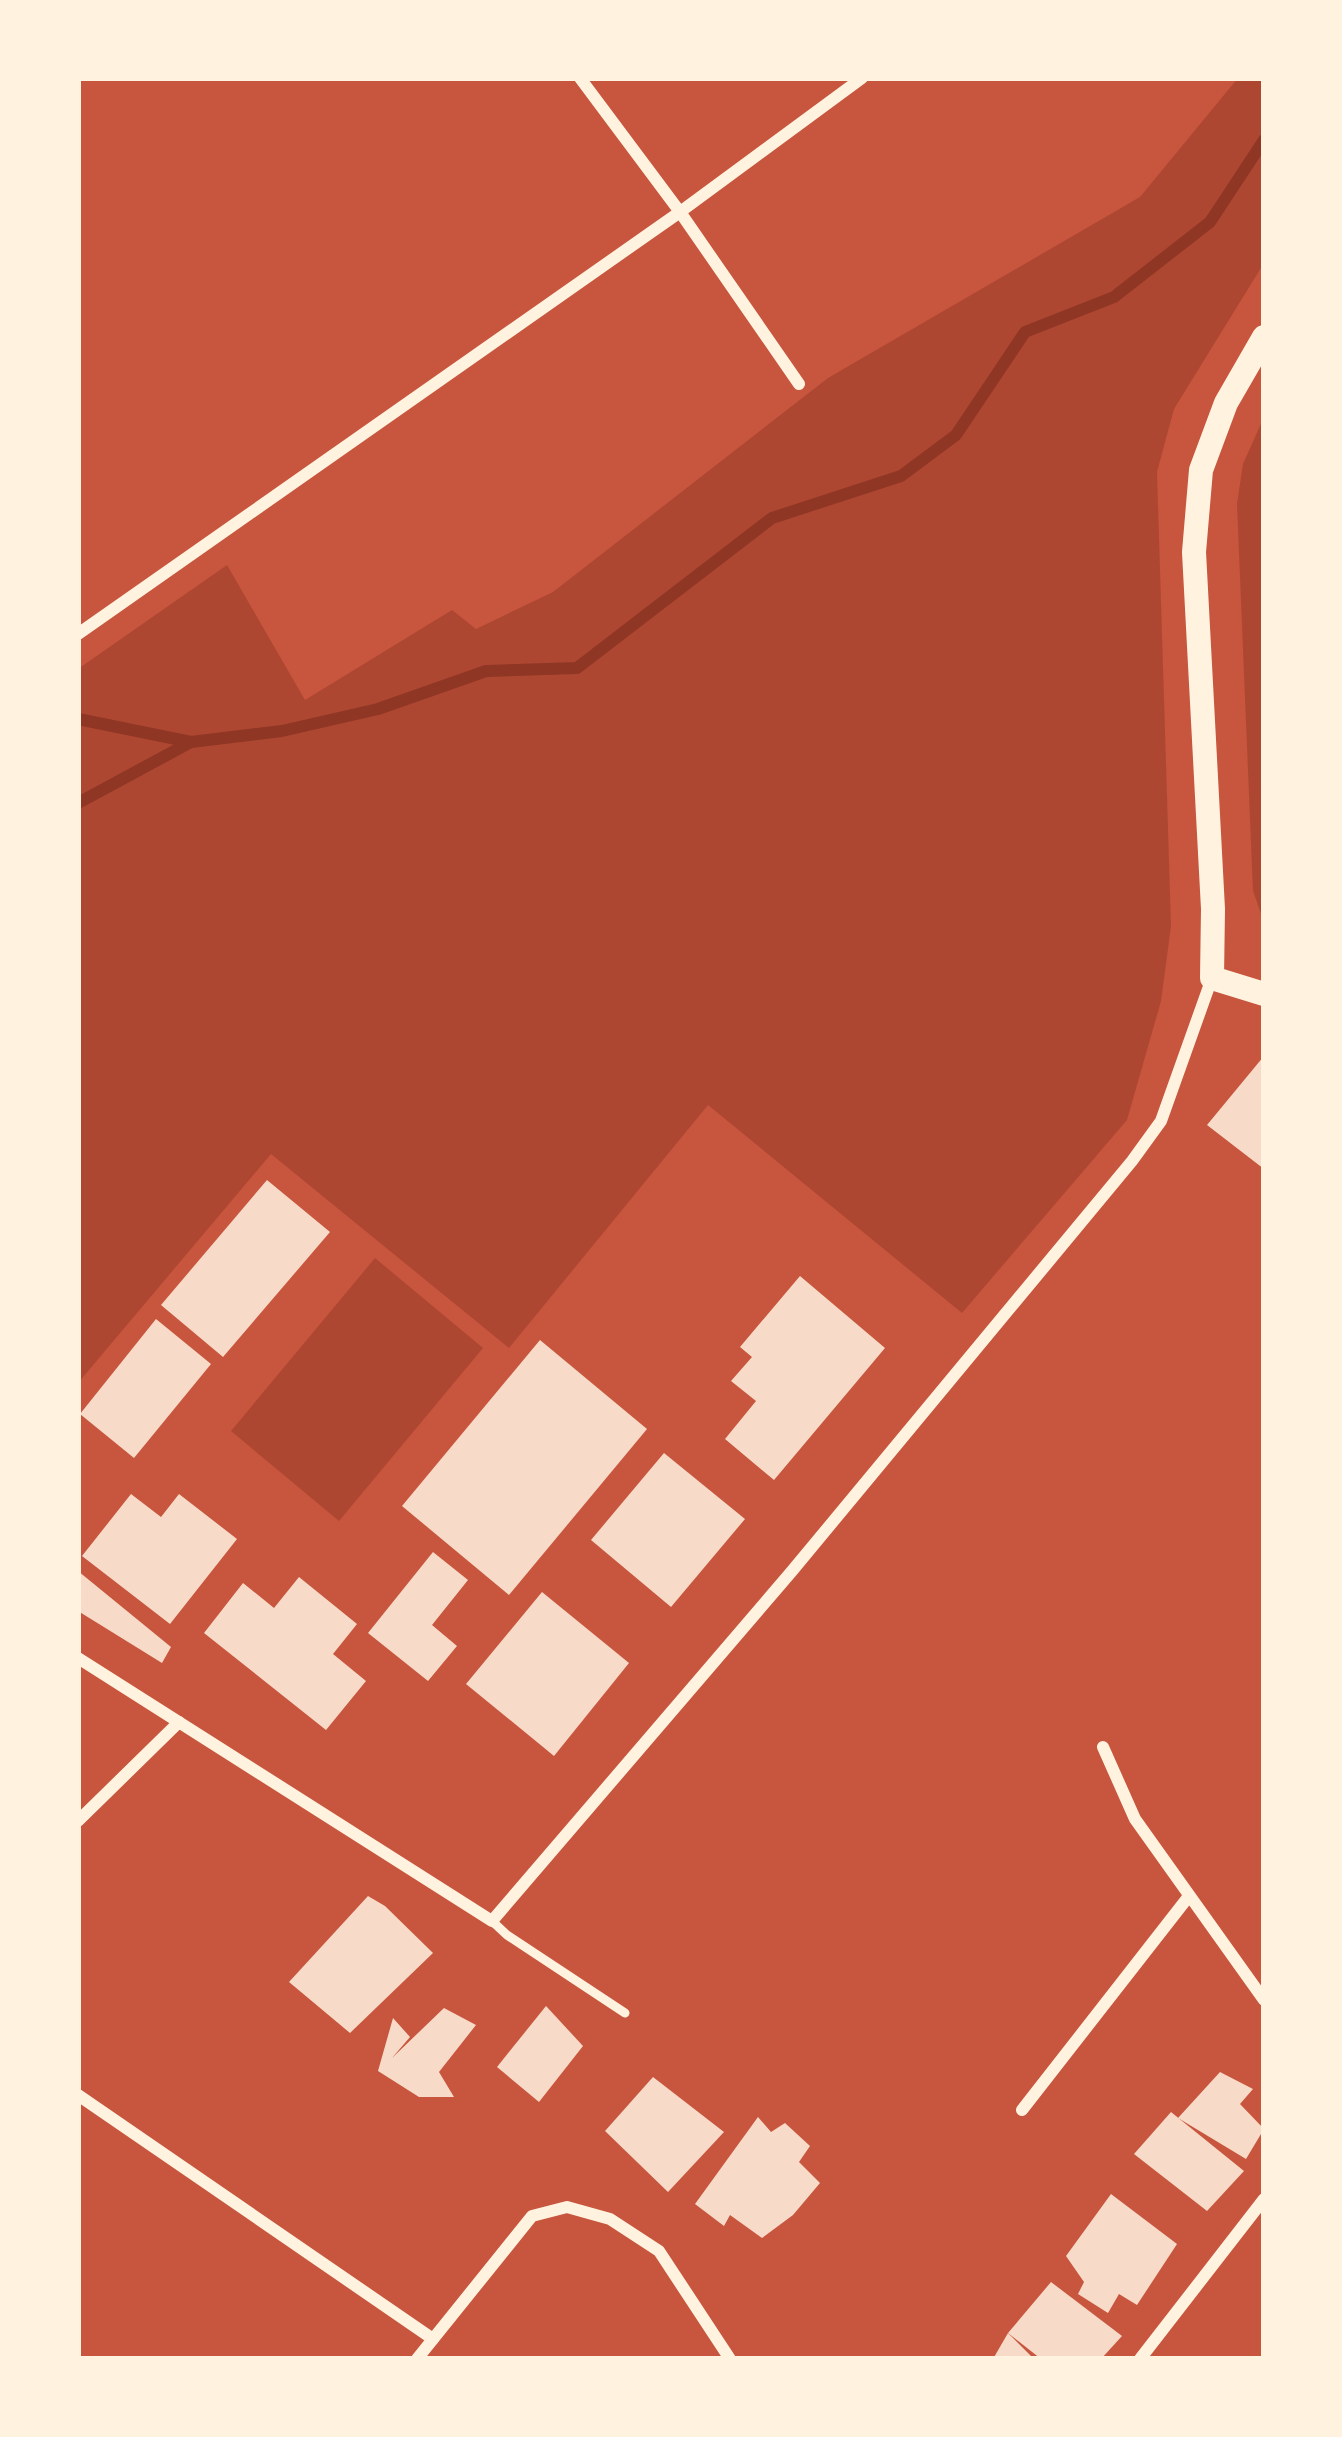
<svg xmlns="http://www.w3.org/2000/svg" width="1342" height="2437" viewBox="0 0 1342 2437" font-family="'Varela Round',sans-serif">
<rect width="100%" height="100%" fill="#c8553d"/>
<g fill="#ae4732">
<path d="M1238,78H1264V263L1174,409L1157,472L1171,926L1161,1001L1127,1120L962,1313L708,1105L509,1348L271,1154L78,1383V669L227,565L305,700L452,610L476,629L553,592L828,378L1140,197Z"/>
<path d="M1264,417V922L1253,891L1237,504L1243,464Z"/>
<path d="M375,1258L483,1348L339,1521L231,1431Z"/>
</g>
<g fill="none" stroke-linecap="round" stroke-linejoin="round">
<g stroke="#8f3625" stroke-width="12">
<path d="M78,719L191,742L282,731L378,709L486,671L577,668L772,518L901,476L956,435L1025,332L1114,297L1210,222L1264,140"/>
<path d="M78,803L191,742"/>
</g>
</g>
<g fill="#f7dbc8">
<path d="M1264,1056V1169L1207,1125Z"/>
<path d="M267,1180L330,1232L223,1357L161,1305Z"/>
<path d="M800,1276L885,1348L774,1480L725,1439L756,1401L731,1381L752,1357L740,1347Z"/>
<path d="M156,1319L211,1364L134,1458L80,1414Z"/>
<path d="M540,1340L647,1429L509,1595L402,1506Z"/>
<path d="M664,1453L745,1519L671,1607L591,1540Z"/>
<path d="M131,1494L161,1517L179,1494L237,1539L170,1624L82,1556Z"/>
<path d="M433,1552L468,1580L432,1625L457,1646L428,1681L368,1633Z"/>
<path d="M78,1571L171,1647L162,1663L78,1611Z"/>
<path d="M299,1577L357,1624L333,1654L366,1681L326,1730L204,1633L243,1583L274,1608Z"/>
<path d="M542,1592L629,1663L554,1756L466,1684Z"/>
<path d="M368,1896L385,1906L433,1953L350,2033L289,1982Z"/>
<path d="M546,2006L583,2046L539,2102L497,2067Z"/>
<path d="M444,2008L476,2025L439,2072L454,2097H419L378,2071L393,2018L410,2037L392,2058Z"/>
<path d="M1220,2072L1253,2089L1240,2104L1264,2129L1246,2159L1178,2118Z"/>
<path d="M653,2077L724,2132L668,2192L605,2131Z"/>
<path d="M1171,2112L1244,2171L1207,2211L1134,2154Z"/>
<path d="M758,2117L771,2132L785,2123L810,2146L799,2162L820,2183L793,2215L762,2238L730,2215L724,2226L695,2204Z"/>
<path d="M1111,2194L1177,2244L1137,2305L1119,2294L1108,2313L1078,2294L1084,2282L1066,2256Z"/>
<path d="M1051,2282L1122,2336L1101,2359H1041L1008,2333Z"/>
<path d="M1008,2333L1034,2359H993Z"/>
</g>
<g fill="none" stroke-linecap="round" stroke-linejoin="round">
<path stroke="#fff3e0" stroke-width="9" d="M492,1921L507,1935L625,2013"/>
<g stroke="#fff3e0" stroke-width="12">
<path d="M580,78L680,212L799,384"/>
<path d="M78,634L680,212L862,78"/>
<path d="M78,1658L492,1921L792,1571L1132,1161L1161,1121L1212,978"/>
<path d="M1103,1747L1135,1819L1264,2000"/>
<path d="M78,1821L179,1722"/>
<path d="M78,2095L433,2339"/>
<path d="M1022,2110L1189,1896"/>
<path d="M417,2359L532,2216L567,2207L610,2219L659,2251L730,2359"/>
<path d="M1140,2359L1264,2199"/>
</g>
<path stroke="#fff3e0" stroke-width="24" d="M1264,337L1226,403L1201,470L1194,552L1213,909L1212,978L1264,994"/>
</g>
<rect width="1342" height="2437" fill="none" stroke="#fff3e0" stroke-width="162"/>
</svg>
